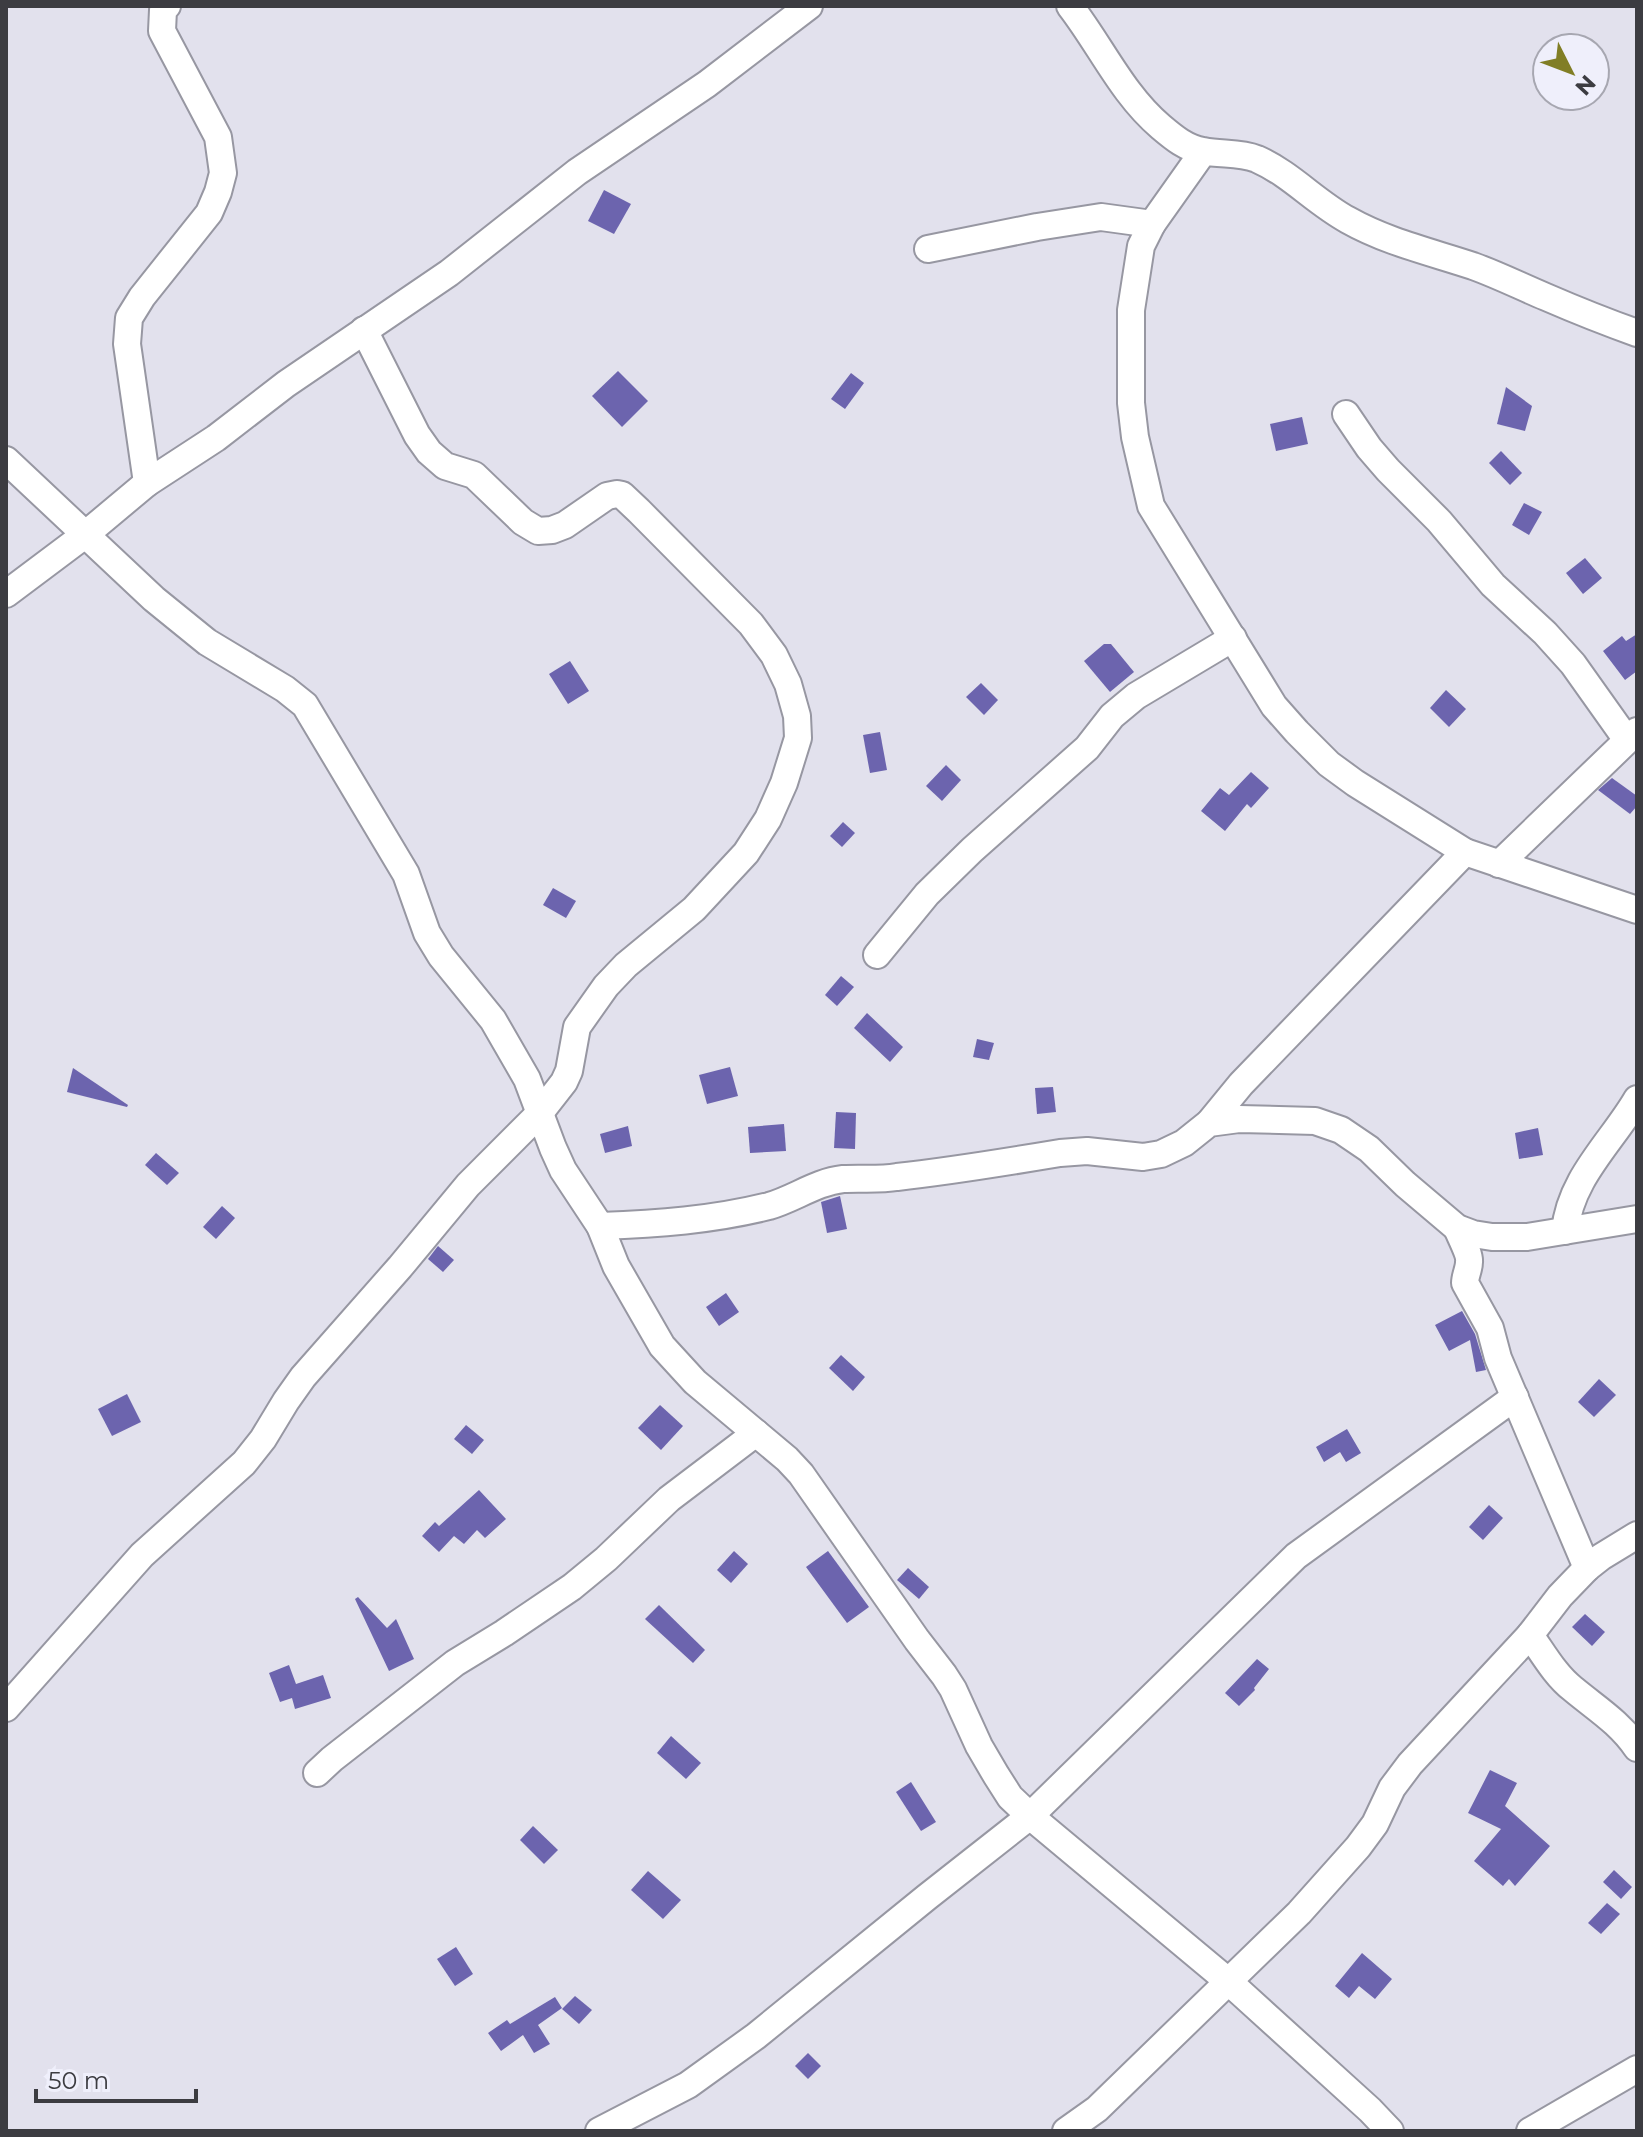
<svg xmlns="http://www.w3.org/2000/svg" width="1643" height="2137" viewBox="0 0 1643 2137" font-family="Montserrat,sans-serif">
<rect width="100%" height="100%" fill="#e2e1ed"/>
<g fill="#6c64ae">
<path d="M604,190L631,204L614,234L588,221Z"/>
<path d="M618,371L648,401L622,427L592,396Z"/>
<path d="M851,373L864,383L845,409L831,399Z"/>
<path d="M1506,387L1532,406L1525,431L1497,424Z"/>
<path d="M1302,417L1308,444L1276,451L1270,424Z"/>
<path d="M1501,451L1522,473L1510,485L1489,463Z"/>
<path d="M1524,503L1542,512L1529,535L1512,525Z"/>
<path d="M1585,558L1602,578L1583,594L1566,573Z"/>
<path d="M1637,634V671L1625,680L1603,651L1622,636L1626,641Z"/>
<path d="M1104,644H1111L1134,672L1110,692L1084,661Z"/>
<path d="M570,661L589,691L568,704L549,674Z"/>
<path d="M981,683L998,700L984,715L966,697Z"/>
<path d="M1446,690L1466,709L1449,727L1430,708Z"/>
<path d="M880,732L887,770L870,773L863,735Z"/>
<path d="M946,765L961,780L942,801L926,786Z"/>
<path d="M1251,772L1269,788L1251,808L1247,804L1225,831L1201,811L1220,788L1229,795Z"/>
<path d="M1612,778L1637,796V806L1630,814L1598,790Z"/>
<path d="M843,822L855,833L842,847L830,836Z"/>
<path d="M553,888L576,901L566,918L543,905Z"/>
<path d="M841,976L854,987L837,1006L825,995Z"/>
<path d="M867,1013L903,1047L890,1062L854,1028Z"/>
<path d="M977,1039L994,1043L989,1060L973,1057Z"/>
<path d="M730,1067L738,1096L707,1104L699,1075Z"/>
<path d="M73,1068L128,1105L127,1107L67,1092Z"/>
<path d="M1053,1087L1056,1112L1037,1114L1035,1088Z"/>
<path d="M836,1112L856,1113L855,1149L834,1148Z"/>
<path d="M784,1124L786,1151L750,1153L748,1127Z"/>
<path d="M628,1126L632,1146L605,1153L600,1134Z"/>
<path d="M1538,1128L1543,1155L1519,1159L1515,1133Z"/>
<path d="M156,1153L179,1173L167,1185L145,1165Z"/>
<path d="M840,1196L847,1229L827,1233L821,1202Z"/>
<path d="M222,1206L235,1218L216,1239L203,1227Z"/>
<path d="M438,1246L454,1260L443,1272L428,1259Z"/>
<path d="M726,1293L739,1312L719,1326L706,1307Z"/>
<path d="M1462,1311L1475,1334L1486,1370L1476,1372L1470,1340L1449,1351L1435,1325Z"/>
<path d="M841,1355L865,1377L853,1391L829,1368Z"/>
<path d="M1599,1379L1616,1395L1594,1417L1578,1402Z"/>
<path d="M127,1394L141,1422L112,1436L98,1409Z"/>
<path d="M660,1405L683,1426L661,1450L638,1428Z"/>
<path d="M466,1425L484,1440L472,1454L454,1439Z"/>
<path d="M1347,1429L1361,1453L1346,1462L1340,1452L1324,1462L1316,1447Z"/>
<path d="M479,1490L506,1519L485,1538L477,1530L464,1544L454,1536L439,1552L422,1536L435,1522L439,1526Z"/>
<path d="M1489,1505L1503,1518L1483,1540L1469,1527Z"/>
<path d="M734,1551L748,1564L731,1583L717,1570Z"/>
<path d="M828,1551L869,1607L847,1623L806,1567Z"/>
<path d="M908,1568L929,1587L919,1599L897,1580Z"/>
<path d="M358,1597L387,1628L396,1619L414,1659L389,1671L355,1599Z"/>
<path d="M659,1605L705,1650L693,1663L645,1619Z"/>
<path d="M1585,1614L1605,1632L1592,1646L1572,1627Z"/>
<path d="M1257,1659L1269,1669L1254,1688L1255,1690L1239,1706L1225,1693Z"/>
<path d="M289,1665L296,1684L323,1675L331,1698L295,1709L292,1698L280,1702L269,1673Z"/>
<path d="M671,1736L701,1763L686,1779L657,1753Z"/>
<path d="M1490,1770L1517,1783L1505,1806L1550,1846L1515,1886L1509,1879L1503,1886L1474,1861L1501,1829L1468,1813Z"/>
<path d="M911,1782L936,1822L921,1831L896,1792Z"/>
<path d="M533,1826L558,1850L544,1864L520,1840Z"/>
<path d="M1614,1870L1632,1887L1621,1899L1603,1882Z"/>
<path d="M648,1871L681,1900L663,1919L631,1890Z"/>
<path d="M1607,1903L1620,1914L1601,1934L1588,1923Z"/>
<path d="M456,1947L473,1974L455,1986L437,1959Z"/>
<path d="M1362,1953L1392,1979L1375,1999L1359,1986L1349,1998L1335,1986Z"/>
<path d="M575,1996L592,2010L579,2024L562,2009Z"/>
<path d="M555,1997L562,2008L538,2025L550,2044L534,2053L523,2035L501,2051L488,2033L507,2020L510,2024Z"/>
<path d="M808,2053L821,2066L808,2079L795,2066Z"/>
</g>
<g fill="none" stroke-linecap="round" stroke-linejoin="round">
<defs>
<g id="street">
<path d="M1070,6C1101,46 1122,94 1161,127C1174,138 1186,148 1203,151C1221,155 1239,152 1257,159C1291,174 1315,202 1348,220C1387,242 1431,252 1473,266C1498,275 1522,287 1546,297C1576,310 1606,322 1637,333"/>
<path d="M1203,152L1152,224L1141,246L1131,310V403L1135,437L1151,506L1274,706L1297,732L1329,764L1355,783L1465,852L1637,910"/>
<path d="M928,249L1037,227L1101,217L1152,224"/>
<path d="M1346,414L1369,448L1388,470L1439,521L1493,585L1545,633L1573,664L1627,740"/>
<path d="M6,460L154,599L207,642L285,689L305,705L406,874L427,933L441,956L493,1020L527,1079L553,1148L563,1170L600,1226L616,1266L662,1346L695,1382L787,1459L801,1474L917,1640L944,1675L953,1689L979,1746L996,1775L1010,1797L1030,1816L1229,1982L1370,2110L1390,2131"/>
<path d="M147,483L127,344L129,318L142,297L209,213L218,192L223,173L218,137L162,31L163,10L167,6"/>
<path d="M6,594L86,534L147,483L216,438L286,384L449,273L577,172L707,84L809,6"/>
<path d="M1499,864L1637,731"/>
<path d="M877,955L927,894L972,850L1087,748L1112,716L1136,696L1233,638"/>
<path d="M1209,1123L1241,1084L1465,852"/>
<path d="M600,1226C657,1224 713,1220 769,1206C794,1199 816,1182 843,1179C861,1178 879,1180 897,1177C952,1171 1006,1162 1060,1153L1087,1151L1143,1157L1161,1154L1184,1143L1209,1123L1239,1119L1315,1121L1341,1130L1369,1149L1405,1184L1457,1228L1473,1234L1492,1237H1527L1637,1219"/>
<path d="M1457,1228C1460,1236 1470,1254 1469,1262C1469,1269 1465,1276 1465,1283L1490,1328L1498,1358L1587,1568"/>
<path d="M1565,1231C1570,1178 1612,1142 1637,1099"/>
<path d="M1530,1635C1543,1653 1555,1675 1573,1689C1597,1709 1619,1722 1637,1748"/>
<path d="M6,1708L142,1555L244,1463L263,1439L286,1401L303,1377L400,1267L468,1185L539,1114L564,1082L569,1071L577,1027L606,986L626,965L694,909L746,853L768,819L784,783L798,738L797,716L788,684L774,655L751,624L639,511L622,495L617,494L607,496L565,525L552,530L538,531L523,522L474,475L445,466L429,452L417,435L364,330"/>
<path d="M317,1773L332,1759L455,1663L504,1633L572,1587L606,1559L669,1499L756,1433"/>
<path d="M599,2131L688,2085L756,2036L927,1897L1030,1816L1296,1556L1515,1397"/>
<path d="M1066,2131L1097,2109L1299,1913L1358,1847L1375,1824L1392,1788L1410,1764L1530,1635L1560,1596L1587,1568L1601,1557L1637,1535"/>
<path d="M1530,2131L1637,2069"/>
</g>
</defs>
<use href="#street" stroke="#9797a2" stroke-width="30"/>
<use href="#street" stroke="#fff" stroke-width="26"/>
</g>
<rect width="1643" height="2137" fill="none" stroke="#3c3c41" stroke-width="16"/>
<g transform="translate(1571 72) rotate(132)"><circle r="38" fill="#efeffb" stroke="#a7a7b1" stroke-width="2"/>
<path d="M0-6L14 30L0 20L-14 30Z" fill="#817e25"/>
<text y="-12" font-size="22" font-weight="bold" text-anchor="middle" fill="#3c3c41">N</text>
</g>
<path d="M36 2089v12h160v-12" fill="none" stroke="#3c3c41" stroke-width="4"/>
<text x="48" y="2089" font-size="24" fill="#3c3c41" stroke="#efeffb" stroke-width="6" paint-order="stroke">50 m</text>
</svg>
